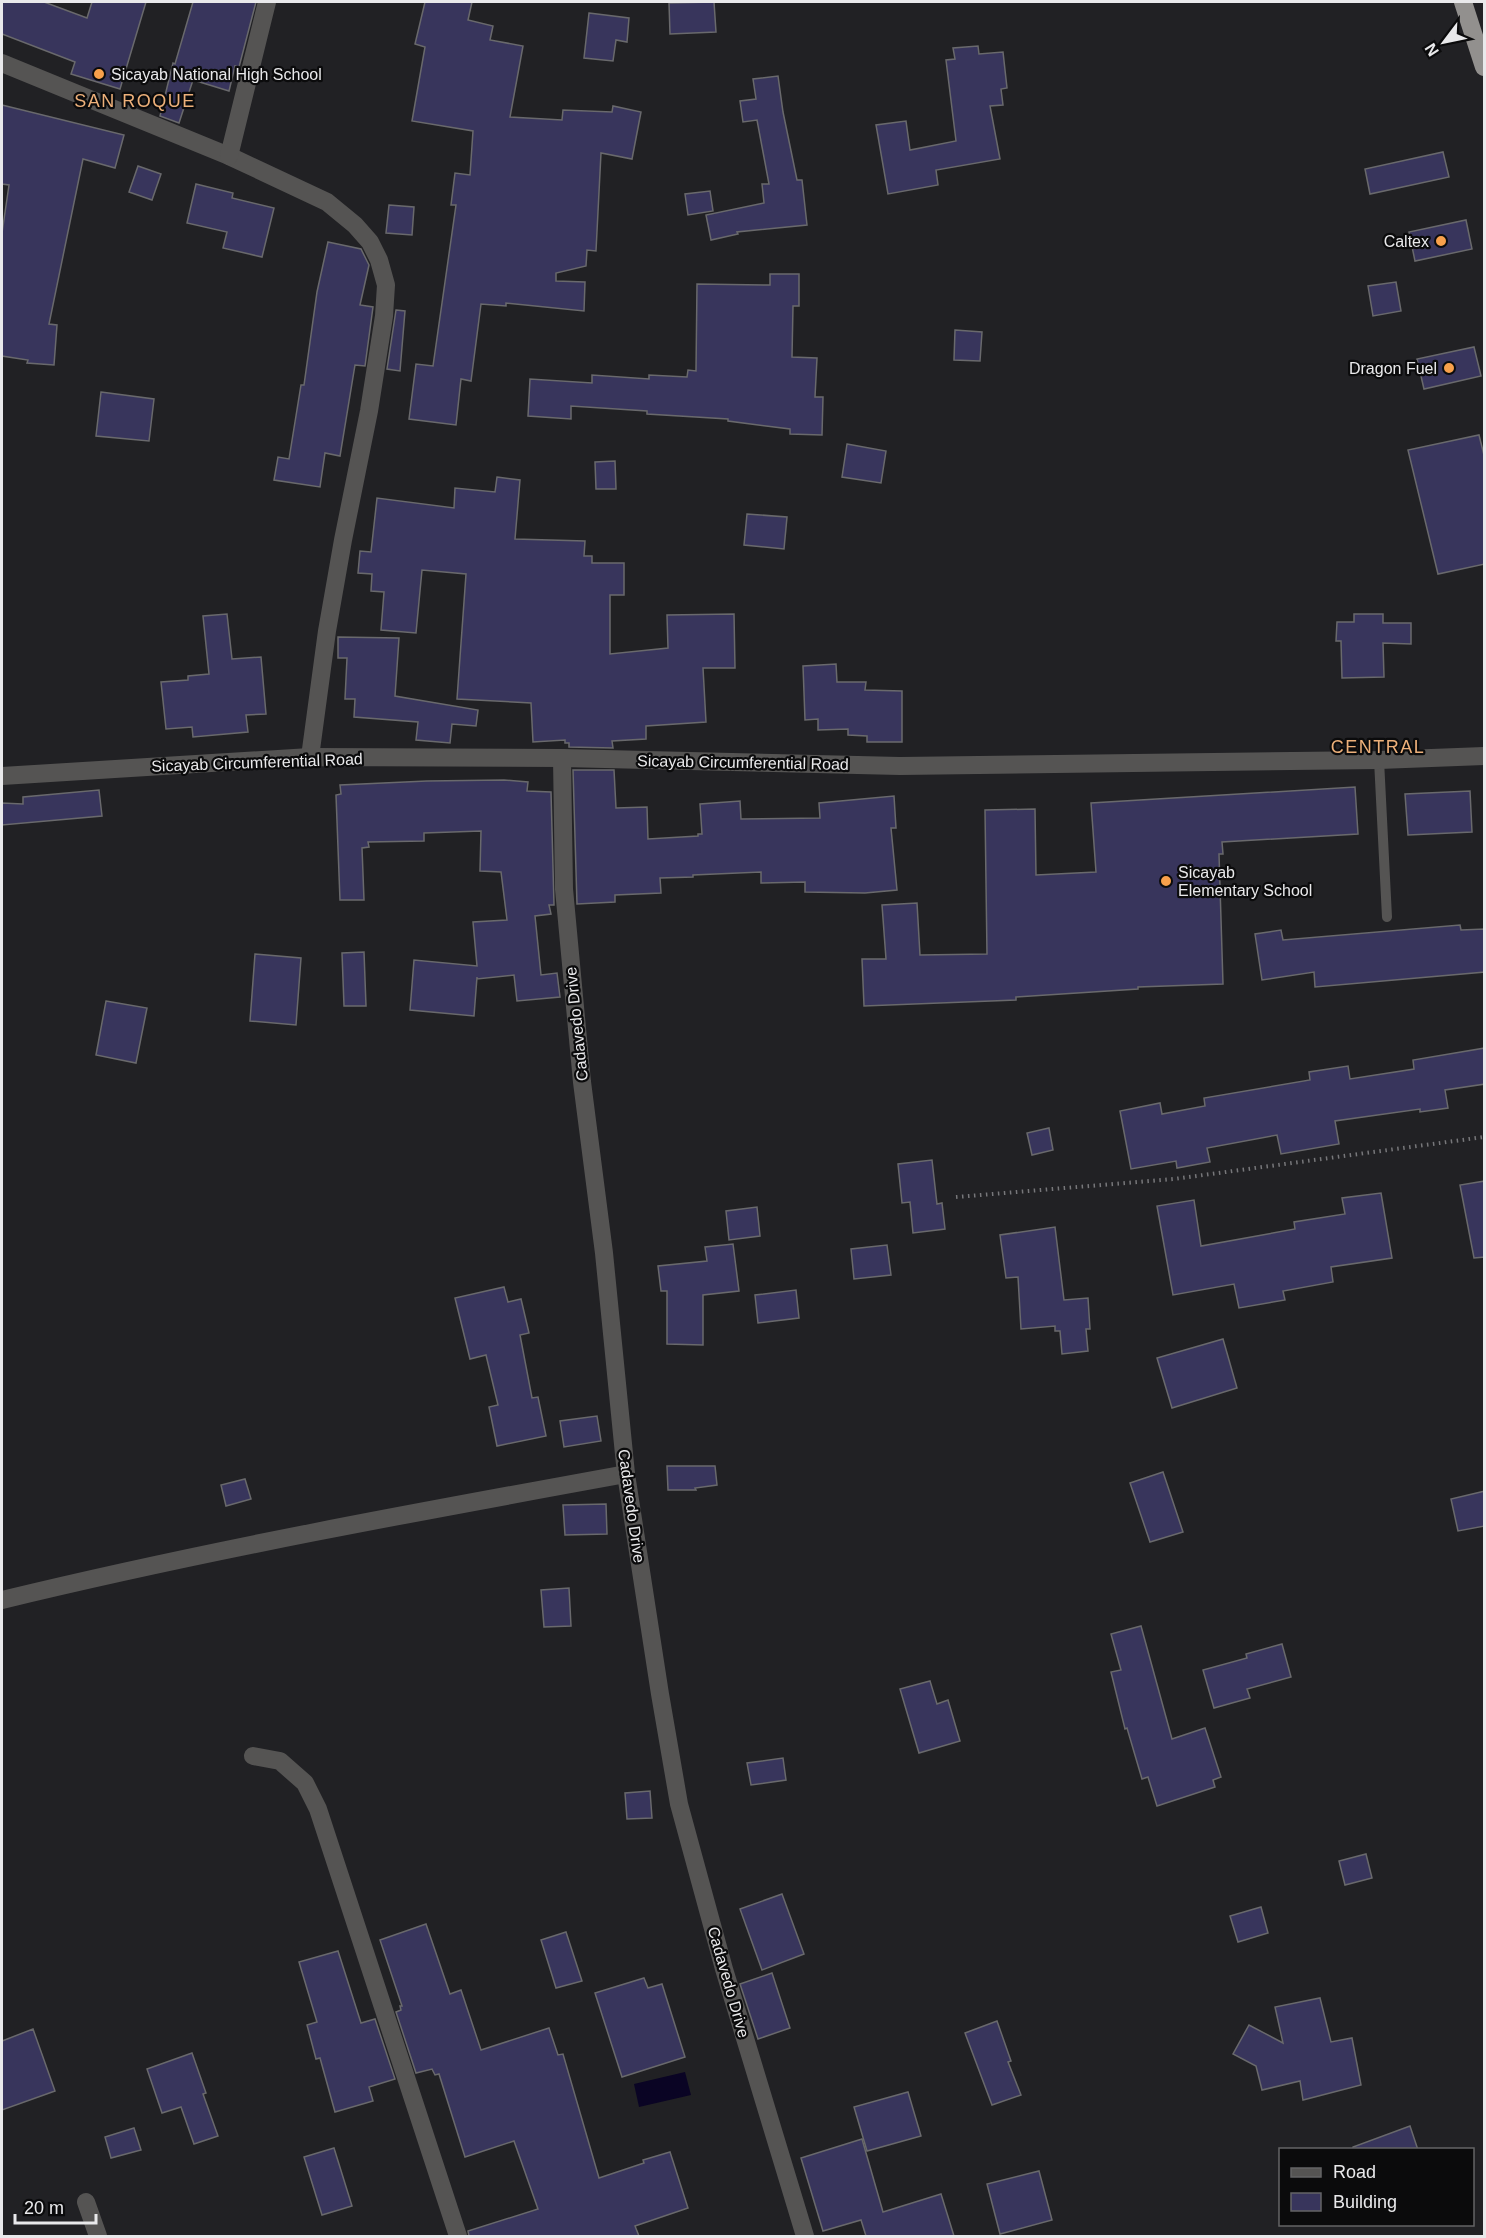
<svg xmlns="http://www.w3.org/2000/svg" width="1486" height="2238" viewBox="0 0 1486 2238" font-family="Arial,sans-serif">
<rect width="100%" height="100%" fill="#212124"/>
<path fill="#0a0424" d="M685,2072L691,2095L639,2107L634,2084Z"/>
<g fill="#38355c" stroke="#69696c" stroke-width="1.5">
<path d="M2,2H44L87,18L92,2H146L120,89L71,74L75,62L2,34Z"/>
<path d="M193,2H256L239,67L235,66L229,91L193,80L179,123L160,116L173,63L175,64Z"/>
<path d="M425,2H472L468,20L493,26L490,40L523,46L510,117L562,120L563,110L612,112L613,106L641,112L632,159L601,153L596,251L587,250L586,266L556,273V281L585,282L584,311L506,303V306L481,304L471,381L461,379L456,425L409,419L416,364L433,366L456,205H451L455,173L470,175L473,131L412,121L425,47L415,44Z"/>
<path d="M714,2L716,32L670,34L669,3Z"/>
<path d="M589,13L629,18L627,42L616,40L613,61L584,58Z"/>
<path d="M978,46L979,54L1003,52L1007,88L1001,89L1003,105L990,106L1000,159L936,170L938,185L888,194L876,125L906,121L910,150L956,141L946,60L955,59L953,48Z"/>
<path d="M778,76L783,112L797,180H802L807,225L737,232L738,234L711,240L706,215L764,203L762,184H769L757,120L743,122L740,101L756,99L753,79Z"/>
<path d="M2,105L124,135L115,168L83,159L49,324L57,325L54,365L27,363L28,360L2,356V233L9,185L2,184Z"/>
<path d="M1443,152L1449,177L1370,194L1365,169Z"/>
<path d="M138,166L161,174L152,200L129,192Z"/>
<path d="M196,184L233,193L232,198L274,208L262,257L223,248L227,232L187,223Z"/>
<path d="M710,191L713,211L688,215L685,194Z"/>
<path d="M389,205L414,207L412,235L386,233Z"/>
<path d="M1466,220L1472,249L1415,261L1409,232Z"/>
<path d="M328,242L361,249L369,265L360,305L373,307L365,366L355,365L340,456L325,453L320,487L274,480L278,457L289,459L301,385H304L317,292Z"/>
<path d="M770,274H799V306H793L792,357L817,358L815,397H823L822,435L790,434V429L728,421V419L647,414V411L571,406V419L528,416L530,379L592,383V375L649,379V375L687,377L688,370L696,371L697,284L770,285Z"/>
<path d="M1396,282L1401,311L1373,316L1368,286Z"/>
<path d="M396,310L405,311L400,371L387,369Z"/>
<path d="M955,330L982,332L980,361L954,360Z"/>
<path d="M1474,347L1481,376L1424,389L1417,359Z"/>
<path d="M101,392L154,399L149,441L96,436Z"/>
<path d="M1479,435L1485,459V564L1438,574L1408,450Z"/>
<path d="M847,444L886,451L881,483L842,477Z"/>
<path d="M615,461L616,489H596L595,462Z"/>
<path d="M497,477L520,480L515,539L585,541L584,556H592V563H624V595H610V654L668,648L667,615L734,614L735,668H703L706,722L646,726V739L612,741L613,748L569,747V743H565V740L533,742L531,703L457,699L466,574L422,570L416,633L381,630L384,592L371,591L372,574L358,573L360,551L371,552L377,498L454,508L455,488L495,492Z"/>
<path d="M747,514L787,517L784,549L744,545Z"/>
<path d="M227,614L232,659L261,657L266,714L246,715L248,732L193,737L192,727L166,729L161,682L188,680V676L209,674L203,616Z"/>
<path d="M1354,614H1383V623H1411V644L1383,643L1384,677L1342,678L1341,641H1336L1337,622H1354Z"/>
<path d="M338,637L399,638L395,696L478,710L476,726L452,724L450,743L416,740L418,722L354,717L355,699H345L347,658H338Z"/>
<path d="M836,664L837,682H866L865,690L902,691V742H867V736L848,735V729L818,730V719L805,720L803,666Z"/>
<path d="M573,770H614L616,808L647,807L648,839L698,836V834H702L700,804L740,801L741,819L820,818L819,803L894,796L896,828H891L897,890L865,893L805,892V882L761,883V872L693,875V877L660,878L661,893L615,895V902L577,904Z"/>
<path d="M504,780L528,782L527,791L551,792L554,905H549L551,914L535,916L541,975L557,973L560,997L517,1001L514,975L477,979V977L474,1016L410,1010L414,960L477,966L473,922L507,920L501,872L480,871L481,831L424,833V841L368,842L369,847L362,848L364,900H340L336,795L341,794L340,785L427,781Z"/>
<path d="M1355,787L1358,834L1222,842L1223,854H1219L1223,984L1138,987V989L1016,997V1000L864,1006L862,959H886L882,905L917,903L920,955L987,954L985,810L1035,809L1036,875L1096,872L1091,803Z"/>
<path d="M99,790L102,816L2,825V803L23,804V797Z"/>
<path d="M1470,791L1472,832L1408,835L1405,794Z"/>
<path d="M1460,925L1461,930L1485,929V972L1315,987L1314,972L1262,980L1255,934L1281,930L1283,940Z"/>
<path d="M364,952L366,1006H344L342,953Z"/>
<path d="M255,954L301,958L296,1025L250,1021Z"/>
<path d="M106,1001L147,1008L136,1063L96,1055Z"/>
<path d="M1485,1048V1084L1445,1090L1448,1108L1420,1112V1109L1335,1121L1339,1144L1281,1154L1277,1135L1207,1148L1210,1162L1177,1168L1176,1161L1131,1169L1120,1111L1160,1103L1162,1114L1205,1106L1204,1098L1310,1080L1309,1072L1348,1066L1350,1079L1414,1069L1413,1060Z"/>
<path d="M1049,1128L1053,1150L1032,1155L1027,1133Z"/>
<path d="M932,1160L937,1204L942,1203L945,1229L913,1233L910,1202L902,1203L898,1164Z"/>
<path d="M1485,1181V1257L1474,1258L1460,1185Z"/>
<path d="M1381,1193L1392,1258L1331,1267L1333,1282L1283,1291L1285,1300L1239,1308L1234,1284L1173,1295L1157,1206L1194,1200L1201,1246L1295,1229L1294,1222L1345,1214L1342,1198Z"/>
<path d="M757,1207L760,1236L729,1240L726,1211Z"/>
<path d="M1055,1227L1064,1300L1088,1298L1090,1329H1086L1088,1351L1062,1354L1060,1331H1055V1326L1021,1329L1018,1277L1006,1278L1000,1235Z"/>
<path d="M733,1244L739,1291L703,1295V1345L667,1344V1291H661L658,1266L707,1261L705,1247Z"/>
<path d="M887,1245L891,1275L854,1279L851,1249Z"/>
<path d="M504,1287L508,1302L521,1299L529,1333L520,1335L532,1398L538,1397L546,1436L497,1446L489,1407L498,1405L486,1355L470,1359L455,1298Z"/>
<path d="M796,1290L799,1318L758,1323L755,1295Z"/>
<path d="M1223,1339L1237,1388L1172,1408L1157,1358Z"/>
<path d="M597,1416L601,1441L564,1447L560,1421Z"/>
<path d="M667,1466H715L717,1485L695,1488L696,1490H668Z"/>
<path d="M1163,1472L1183,1532L1150,1542L1130,1483Z"/>
<path d="M245,1479L251,1499L226,1506L221,1485Z"/>
<path d="M1485,1491V1526L1458,1531L1451,1499Z"/>
<path d="M606,1504L607,1534L565,1535L563,1505Z"/>
<path d="M569,1588L571,1626L544,1627L541,1590Z"/>
<path d="M1141,1626L1172,1739L1205,1728L1221,1777L1213,1780L1215,1787L1157,1806L1148,1777L1142,1779L1127,1728L1125,1729L1111,1672L1121,1670L1111,1634Z"/>
<path d="M1282,1644L1291,1677L1247,1689L1250,1698L1214,1708L1203,1670L1247,1658L1246,1654Z"/>
<path d="M930,1681L937,1704L948,1700L960,1741L919,1753L900,1689Z"/>
<path d="M783,1758L786,1780L751,1785L747,1763Z"/>
<path d="M650,1791L652,1818L627,1819L625,1793Z"/>
<path d="M1366,1854L1372,1878L1345,1885L1339,1861Z"/>
<path d="M782,1894L804,1954L762,1970L740,1909Z"/>
<path d="M1261,1907L1268,1933L1238,1942L1230,1916Z"/>
<path d="M426,1924L450,1994L461,1990L481,2050L549,2028L558,2055L563,2054L599,2178L644,2163L643,2160L670,2152L688,2208L635,2226L639,2236H469L468,2231L538,2209L514,2141L465,2157L439,2074L435,2075L432,2069L416,2073L396,2012L401,2010L400,2006H402L380,1940Z"/>
<path d="M566,1932L582,1981L556,1988L541,1940Z"/>
<path d="M338,1951L361,2023L375,2019L395,2079L369,2087L373,2101L335,2112L320,2058L316,2059L307,2025L317,2022L299,1962Z"/>
<path d="M772,1973L790,2028L758,2039L740,1984Z"/>
<path d="M644,1978L648,1988L662,1984L685,2057L622,2077L595,1993Z"/>
<path d="M1320,1998L1331,2042L1352,2038L1361,2085L1303,2100L1300,2081L1262,2090L1256,2066L1233,2054L1249,2025L1283,2043L1275,2007Z"/>
<path d="M997,2021L1011,2061L1008,2062L1021,2095L992,2105L965,2033Z"/>
<path d="M33,2029L55,2091L2,2110V2041Z"/>
<path d="M192,2053L206,2093L203,2094L218,2136L194,2144L181,2107L162,2113L147,2069Z"/>
<path d="M908,2092L921,2136L867,2151L854,2107Z"/>
<path d="M1410,2126L1418,2150H1353V2147Z"/>
<path d="M134,2128L141,2150L111,2158L105,2137Z"/>
<path d="M862,2139L883,2212L941,2194L954,2236H866L861,2220L823,2231L801,2158Z"/>
<path d="M334,2148L352,2206L322,2215L304,2157Z"/>
<path d="M1039,2171L1052,2220L1000,2234L987,2184Z"/>
</g>
<g fill="none" stroke-linecap="round" stroke-linejoin="round">
<path stroke="#77777a" stroke-width="4" stroke-dasharray="1.5 4.5" stroke-linecap="butt" d="M956,1197L1174,1179L1484,1137"/>
<path stroke="#555453" stroke-width="10" d="M1379,760L1387,917"/>
<g stroke="#555453" stroke-width="18">
<path d="M2,63L229,156L327,202L355,225L370,242L379,260L386,285L384,316L369,411L343,540L327,631L310,757"/>
<path d="M229,156L267,2"/>
<path d="M562,758L564,889L582,1082L604,1253L626,1474L660,1694L679,1804L724,1969L805,2236"/>
<path d="M2,1600C208,1550 417,1512 626,1474"/>
<path d="M253,1756L280,1761L305,1783L318,1809L458,2236"/>
<path d="M86,2202L98,2236"/>
</g>
<path stroke="#555453" stroke-width="18" d="M2,776L310,757L562,758L900,766L1379,760L1484,756"/>
<path stroke="#92908e" stroke-width="18" d="M1463,2L1484,67"/>
</g>
<g fill="#f8a04b" stroke="#0b0b0c" stroke-width="2">
<circle cx="99" cy="74" r="6"/>
<circle cx="1441" cy="241" r="6"/>
<circle cx="1449" cy="368" r="6"/>
<circle cx="1166" cy="881" r="6"/>
</g>
<g text-anchor="middle" stroke-width="4.5" stroke-linejoin="round" paint-order="stroke">
<g font-size="16" fill="#e9e9eb" stroke="#0b0b0c" text-anchor="start">
<text x="111" y="80">Sicayab National High School</text>
<text x="1429" y="247" text-anchor="end">Caltex</text>
<text x="1437" y="374" text-anchor="end">Dragon Fuel</text>
<text x="1178" y="878">Sicayab<tspan x="1178" dy="18">Elementary School</tspan></text>
</g>
<g font-size="16" fill="#e9e9eb" stroke="#0b0b0c">
<text transform="translate(257 762) rotate(-2)" y="6">Sicayab Circumferential Road</text>
<text transform="translate(743 762) rotate(1)" y="6">Sicayab Circumferential Road</text>
<text transform="translate(576 1024) rotate(-96)" y="6">Cadavedo Drive</text>
<text transform="translate(632 1506) rotate(82)" y="6">Cadavedo Drive</text>
<text transform="translate(729 1982) rotate(74)" y="6">Cadavedo Drive</text>
</g>
<g font-size="18" letter-spacing="1.5" fill="#edb07a" stroke="#0b0b0c">
<text x="135" y="107">SAN ROQUE</text>
<text x="1378" y="753">CENTRAL</text>
</g>
</g>
<rect width="1486" height="2238" fill="none" stroke="#e9e9eb" stroke-width="6"/>
<rect x="1279" y="2148" width="195" height="78" fill="#0b0b0c" stroke="#646465" stroke-width="1.5"/>
<rect x="1291" y="2168" width="30" height="9" fill="#555453" stroke="#646465" stroke-width="1.5"/>
<text x="1333" y="2178" font-size="18" fill="#e9e9eb">Road</text>
<rect x="1291" y="2193" width="30" height="18" fill="#38355c" stroke="#646465" stroke-width="1.5"/>
<text x="1333" y="2208" font-size="18" fill="#e9e9eb">Building</text>
<g transform="translate(1444 42) rotate(238)" stroke="#0b0b0c" stroke-width="4.5" paint-order="stroke">
<path d="M0-4.5L10 22L0 15L-10 22Z" fill="#e9e9eb"/>
<text y="-9" font-size="16" font-weight="bold" text-anchor="middle" fill="#e9e9eb">N</text>
</g>
<path d="M15 2214v9h81v-9" fill="none" stroke="#e9e9eb" stroke-width="3"/>
<text x="24" y="2214" font-size="18" fill="#e9e9eb" stroke="#0b0b0c" stroke-width="4.5" paint-order="stroke">20 m</text>
</svg>
